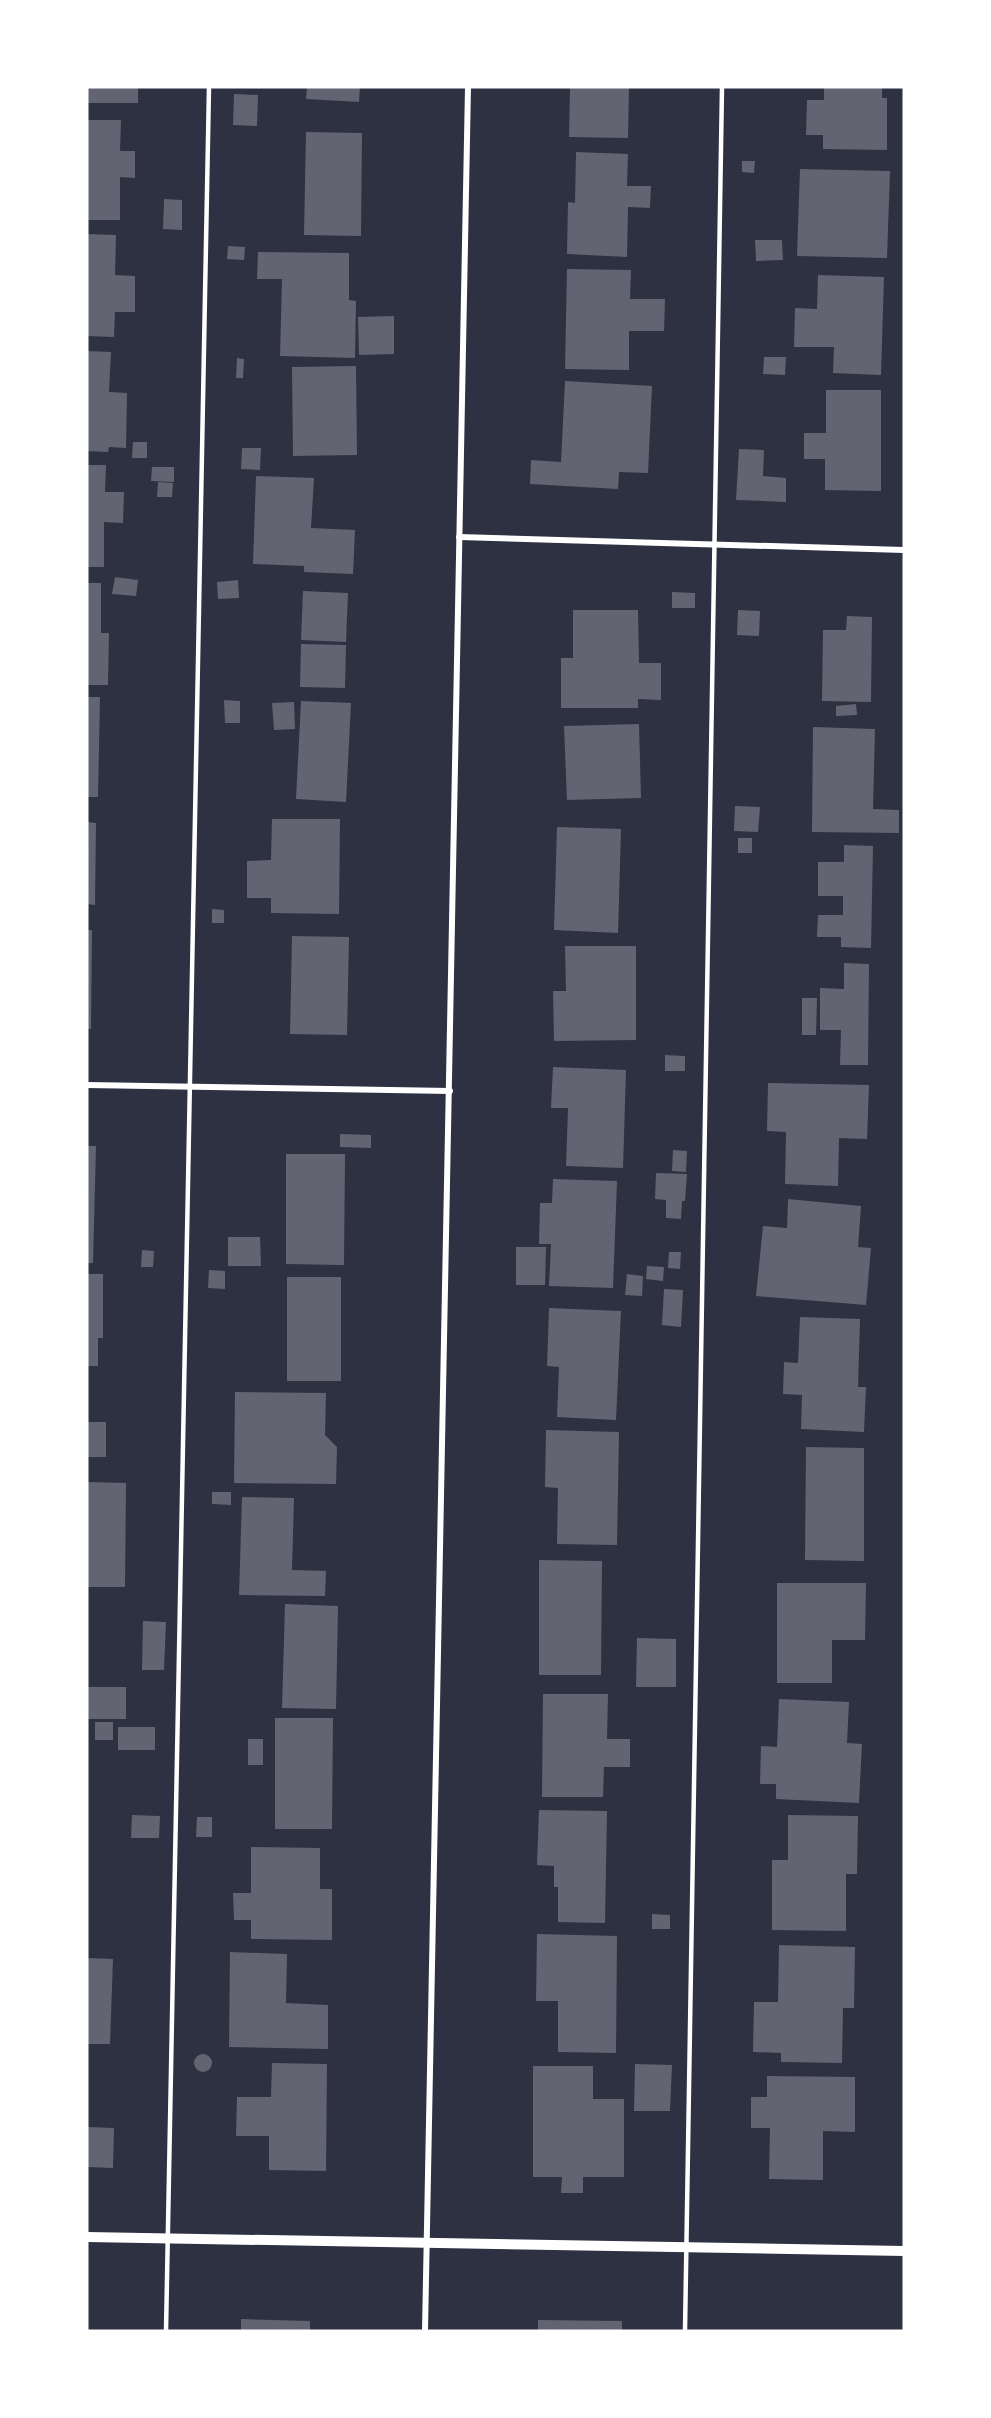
<svg xmlns="http://www.w3.org/2000/svg" width="991" height="2418" viewBox="0 0 991 2418" font-family="'PT Sans Narrow',sans-serif">
<rect width="100%" height="100%" fill="#2d3142"/>
<g fill="#626471">
<rect x="87" y="87" width="51" height="16"/>
<path d="M307,87H360L359,102L306,99Z"/>
<path d="M570,87H629L628,138L569,137Z"/>
<path d="M824,87H882V98H887V150L823,149V135H806L807,100H824Z"/>
<path d="M234,94L258,95L257,126L233,125Z"/>
<path d="M87,120H121L120,151H135V178L120,177V220H87Z"/>
<path d="M306,132L362,133L361,236L304,235Z"/>
<path d="M576,152L628,154L627,186H651L650,208L628,207L627,257L567,254L568,202L575,203Z"/>
<path d="M742,161H755L754,173L742,172Z"/>
<path d="M800,169L890,171L887,258L797,256Z"/>
<path d="M164,199L182,200V230L163,229Z"/>
<path d="M87,234L116,235L115,275L135,276V312H115L114,337L87,336Z"/>
<path d="M755,240H782L783,260L756,261Z"/>
<path d="M228,246L245,247L244,260L227,259Z"/>
<path d="M258,252L349,253V300L356,301L355,358L280,356L282,279H257Z"/>
<path d="M567,269L631,270L630,299H665L664,331H629V370L565,369Z"/>
<path d="M818,275L884,277L881,375L833,373L834,347H794L795,308L817,309Z"/>
<path d="M394,316V354L359,355L358,317Z"/>
<path d="M87,351L111,352L109,392L127,393L126,448L109,447L108,452L87,451Z"/>
<path d="M764,357H786L785,375L763,374Z"/>
<path d="M237,358L244,359L243,378H236Z"/>
<path d="M356,366L357,455L293,456L292,367Z"/>
<path d="M565,381L652,386L648,473L619,472L618,489L530,484L531,460L561,462Z"/>
<path d="M826,390H881V491L825,490V459H804V433H826Z"/>
<path d="M133,442H147V458H132Z"/>
<path d="M242,448H261L260,470L241,469Z"/>
<path d="M739,449L764,450L763,476L786,478V502L736,500Z"/>
<path d="M87,465H106L105,492H124L123,523L104,522V567H87Z"/>
<path d="M152,467H174V482L151,481Z"/>
<path d="M256,476L314,478L311,528L355,530L353,574L304,572V566L253,564Z"/>
<path d="M158,482L173,483L172,497H157Z"/>
<path d="M115,577L138,580L136,596L112,594Z"/>
<path d="M238,580L239,598L218,599L217,582Z"/>
<path d="M87,583H101V633H109L108,685H87Z"/>
<path d="M303,591L348,593L346,642L301,640Z"/>
<path d="M672,592L695,593V608H672Z"/>
<path d="M573,610H638L639,663H661V700L638,699V708H561V658H573Z"/>
<path d="M738,610L760,611L759,636L737,635Z"/>
<path d="M847,616L872,617L871,702L822,701L823,630H846Z"/>
<path d="M301,644L346,645L345,688L300,687Z"/>
<path d="M87,697H100L98,797H87Z"/>
<path d="M224,700L240,701V723H225Z"/>
<path d="M301,701L351,703L346,802L296,799Z"/>
<path d="M294,702L295,729L274,730L272,703Z"/>
<path d="M856,704L857,715L836,716V706Z"/>
<path d="M639,724L641,798L567,800L564,726Z"/>
<path d="M813,727L875,729L873,809L899,810V833L812,832Z"/>
<path d="M735,806L760,807L758,832L734,831Z"/>
<path d="M272,819H340L339,914L271,913V898H247V861L271,860Z"/>
<path d="M87,822L96,823L95,905L87,904Z"/>
<path d="M557,827L621,829L618,933L554,930Z"/>
<rect x="738" y="838" width="14" height="15"/>
<path d="M844,845L873,846L871,948L841,947V937H817L818,915H843V896H818V862H844Z"/>
<path d="M212,909L224,910V923H212Z"/>
<path d="M87,930H92L91,1029H87Z"/>
<path d="M292,936L349,937L347,1035L290,1034Z"/>
<path d="M565,946H636V1040L554,1041L553,991H566Z"/>
<path d="M844,963L869,964L868,1065H840L841,1030H820V988L844,989Z"/>
<path d="M802,998H817L816,1035H802Z"/>
<path d="M665,1055L685,1056V1071H665Z"/>
<path d="M553,1067L626,1070L623,1168L566,1166L568,1108H551Z"/>
<path d="M768,1083L869,1085L867,1139L839,1138L838,1186L785,1184L786,1132L767,1131Z"/>
<path d="M340,1134L371,1135V1148L340,1147Z"/>
<path d="M87,1146H96L93,1263H87Z"/>
<path d="M673,1150L687,1151L686,1172L672,1171Z"/>
<path d="M286,1154H345L344,1265L286,1264Z"/>
<path d="M656,1173L687,1174L685,1201H682L681,1219L666,1218V1200L655,1199Z"/>
<path d="M553,1179L617,1181L613,1288L549,1286L551,1244H539L540,1203H552Z"/>
<path d="M788,1199L861,1206L858,1247L871,1248L866,1305L756,1296L763,1226L787,1228Z"/>
<path d="M228,1237H260L261,1266H228Z"/>
<path d="M516,1247H546L545,1285H516Z"/>
<path d="M142,1250L154,1251L153,1267H141Z"/>
<path d="M669,1252H681L680,1269L668,1268Z"/>
<path d="M647,1266L664,1267L663,1281L646,1279Z"/>
<path d="M209,1270L225,1271V1289L208,1288Z"/>
<path d="M87,1274H103V1338H98V1366H87Z"/>
<path d="M627,1274L643,1276L642,1296L625,1295Z"/>
<rect x="287" y="1277" width="54" height="104"/>
<path d="M664,1289L683,1290L681,1327L662,1325Z"/>
<path d="M549,1308L621,1311L616,1420L557,1417L559,1367L547,1366Z"/>
<path d="M800,1317L860,1319L858,1387H866L864,1432L801,1429L802,1395L783,1394L784,1362L798,1363Z"/>
<path d="M235,1392L326,1393L325,1435L337,1447L336,1484L234,1483Z"/>
<rect x="87" y="1422" width="19" height="35"/>
<path d="M546,1430L619,1432L617,1545L557,1544L558,1488L545,1487Z"/>
<path d="M806,1447L864,1448V1561L805,1560Z"/>
<path d="M87,1482L126,1483L125,1587H87Z"/>
<path d="M212,1492H231V1505L212,1504Z"/>
<path d="M242,1497L294,1498L292,1570L326,1571L325,1596L239,1595Z"/>
<path d="M539,1560L602,1561L601,1675H539Z"/>
<path d="M777,1583H866L865,1640H832V1683H777Z"/>
<path d="M285,1604L338,1606L336,1709L282,1708Z"/>
<path d="M143,1621L166,1622L164,1670H142Z"/>
<path d="M637,1638L676,1639V1687H636Z"/>
<rect x="88" y="1687" width="38" height="32"/>
<path d="M543,1694H608L607,1739H630V1767H604L603,1797H542Z"/>
<path d="M779,1699L849,1702L847,1743L862,1744L859,1803L776,1799V1784H760L761,1746L777,1747Z"/>
<path d="M275,1718H333L332,1829H275Z"/>
<rect x="95" y="1722" width="18" height="18"/>
<rect x="118" y="1727" width="37" height="23"/>
<rect x="248" y="1739" width="15" height="26"/>
<path d="M539,1810L607,1811L605,1923L558,1922V1887H554V1866L537,1865Z"/>
<path d="M132,1815L160,1816L159,1838H131Z"/>
<path d="M788,1815L858,1816L857,1874H846V1931L772,1930V1860H788Z"/>
<path d="M197,1817H212V1837H196Z"/>
<path d="M251,1847L320,1848V1889H332V1940L251,1939V1920H234L233,1893H251Z"/>
<path d="M652,1914L670,1915V1929H652Z"/>
<path d="M537,1934L617,1936L616,2053L558,2052V2001H536Z"/>
<path d="M779,1945L855,1947L854,2008H843L842,2063L781,2062V2053L753,2052L754,2002H778Z"/>
<path d="M230,1952L287,1954L286,2003L328,2005V2049L229,2047Z"/>
<path d="M87,1958L113,1959L110,2044H87Z"/>
<circle cx="203" cy="2063" r="9"/>
<path d="M272,2063L327,2064L326,2171L269,2170V2136H236L237,2097H271Z"/>
<path d="M635,2064L672,2065L670,2111H634Z"/>
<path d="M533,2066H593V2099H624V2177H583V2193H561L562,2177H533Z"/>
<path d="M767,2076L855,2077V2132L823,2131V2180L769,2179L770,2128H751V2097H767Z"/>
<path d="M87,2127L114,2128L113,2168L87,2167Z"/>
<path d="M241,2319L310,2321V2331H241Z"/>
<path d="M538,2320L622,2321V2331H538Z"/>
</g>
<g fill="none" stroke-linecap="round" stroke-linejoin="round">
<g stroke="#fff" stroke-width="4.5">
<path d="M166,2331L209,87"/>
<path d="M685,2331L722,87"/>
</g>
<g stroke="#fff" stroke-width="6">
<path d="M459,537L904,550"/>
<path d="M87,1085L450,1091"/>
<path d="M425,2331L468,87"/>
</g>
<path stroke="#fff" stroke-width="10" d="M87,2237L904,2251"/>
</g>
<rect width="991" height="2418" fill="none" stroke="#ffffff" stroke-width="177"/>
</svg>
